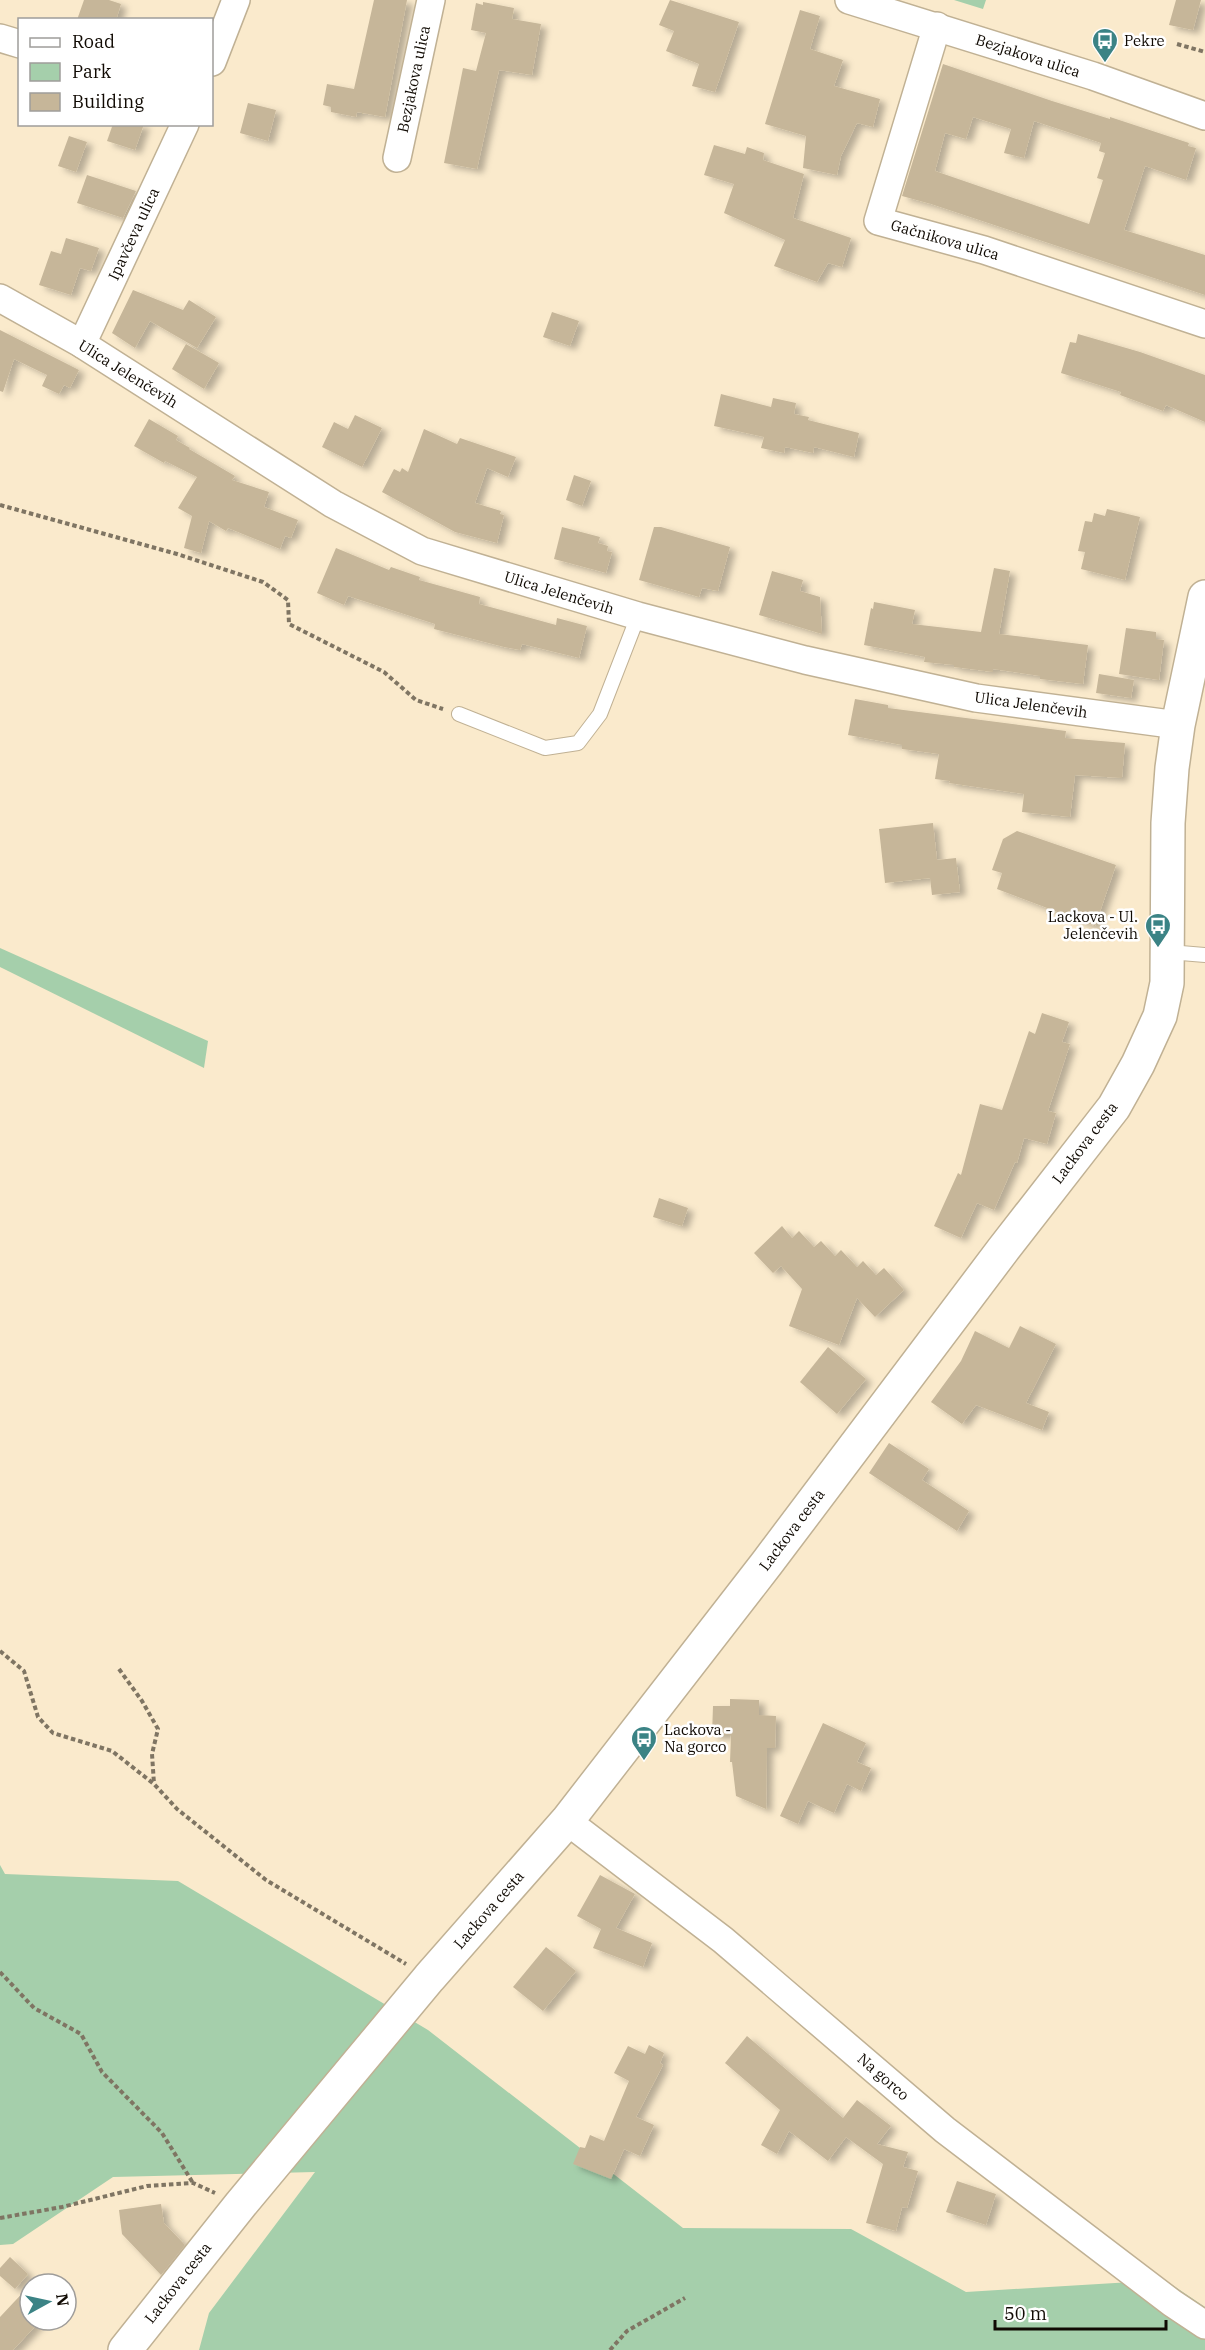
<svg xmlns="http://www.w3.org/2000/svg" width="1205" height="2350" viewBox="0 0 1205 2350" font-family="'IBM Plex Serif',serif">
<defs>
<filter id="shadow"><feDropShadow dx="6" dy="4" stdDeviation="3" flood-color="#0004"/></filter>
</defs>
<rect width="100%" height="100%" fill="#faeacc"/>
<g fill="#a5cfab">
<path d="M954,0H986L983,9Z"/>
<path d="M0,948L208,1041L204,1068L0,967Z"/>
<path d="M0,1865L5,1874L178,1881L428,2030L683,2228L851,2229L966,2292L1165,2280L1205,2307V2350H199L209,2313L315,2172L113,2177L13,2244L0,2245Z"/>
</g>
<g fill="#c6b699" fill-rule="evenodd" filter="url(#shadow)">
<path d="M84,0H109L121,4L116,20H77Z"/>
<path d="M374,0H407L385,117L357,112L356,117L331,112V107L323,105L327,84L354,89Z"/>
<path d="M670,0L739,22L715,92L692,86L699,64L666,51L674,31L659,25Z"/>
<path d="M1176,0H1201L1193,30L1169,25Z"/>
<path d="M483,2L514,8L512,19L541,24L532,75L499,70L477,169L444,163L463,68L476,71L486,33L471,30L476,3L483,5Z"/>
<path d="M800,10L820,16L810,49L843,60L834,86L880,99L873,127L857,123L841,156L837,175L803,168L806,136L765,124Z"/>
<path d="M943,64L1052,101L1110,119V117L1189,143L1188,146L1196,148L1186,180L1145,166L1124,230L1205,255V295L931,204L902,196ZM973,117L1011,129L1004,153L1024,158L1034,121L1101,143L1099,151L1105,153L1097,178L1103,180L1089,224L935,171L945,133L966,139Z"/>
<path d="M248,103L276,110L268,141L240,133Z"/>
<path d="M113,124H144L135,150L107,141Z"/>
<path d="M69,136L87,142L76,172L58,166Z"/>
<path d="M714,145L745,154L747,147L764,153L763,160L804,174L793,218L851,238L842,267L828,263L817,282L774,266L785,240L724,213L734,184L704,175Z"/>
<path d="M87,175L136,191L123,218L77,203Z"/>
<path d="M66,238L99,248L91,271L80,268L71,295L39,285L51,251L61,254Z"/>
<path d="M133,290L183,310L189,300L216,317L197,348L150,321L135,348L112,333Z"/>
<path d="M552,312L579,321L570,346L543,337Z"/>
<path d="M0,330L79,370L70,388L64,385L59,394L42,386L47,375L14,359L3,392L0,391Z"/>
<path d="M1078,334L1140,352L1205,375V422L1166,405L1163,411L1120,395L1121,392L1061,373L1070,342L1076,343Z"/>
<path d="M186,344L219,363L204,389L172,369Z"/>
<path d="M721,394L771,407L773,398L796,403L794,414L809,417L808,420L859,433L854,457L814,447L813,453L785,447L784,453L761,448L764,437L714,426Z"/>
<path d="M355,415L382,428L362,467L322,447L334,422L348,429Z"/>
<path d="M149,419L178,436L176,440L190,448L189,449L235,476L232,480L269,492L264,507L298,520L291,538L285,536L280,549L228,528L226,531L209,521L201,553L184,548L192,516L178,508L197,477L165,461L164,463L134,446Z"/>
<path d="M424,429L457,444L460,438L516,457L508,477L487,468L475,503L501,511L500,514L504,515L497,543L455,532L382,492L394,469L400,472L402,468L408,472Z"/>
<path d="M574,475L591,481L582,506L566,500Z"/>
<path d="M1107,509L1140,517L1125,580L1081,569L1085,552L1078,551L1085,521L1092,522L1094,513L1105,516Z"/>
<path d="M562,527L600,537L598,543L608,546L607,551L612,552L606,573L554,559Z"/>
<path d="M654,527H661L730,547L718,591L702,588L699,597L639,580Z"/>
<path d="M336,548L389,570L391,567L420,577L419,580L480,597L479,604L556,625L557,618L587,626L579,658L522,644L520,650L504,647L434,629L435,624L348,596L344,605L317,593Z"/>
<path d="M994,568L1010,571L999,634L1088,645L1083,684L1040,679V676L993,669V672L954,667V665L924,662L925,657L864,645L871,608L873,609L874,602L915,610L912,624L981,632Z"/>
<path d="M772,571L803,580L800,591L820,597L822,634L759,615Z"/>
<path d="M1126,628L1156,632V639L1164,640L1159,680L1119,674Z"/>
<path d="M1099,674L1134,680L1131,698L1096,693Z"/>
<path d="M855,699L888,705V708L1066,731L1065,738L1125,743L1122,778L1075,775L1070,817L1022,812L1024,794L949,783L950,781L935,779L939,754L902,749V745L848,735Z"/>
<path d="M933,823L937,860L956,858L960,892L932,895L930,878L885,883L879,829Z"/>
<path d="M1017,831L1116,865L1095,926L997,889L1002,873L992,870L1003,839Z"/>
<path d="M1042,1013L1069,1022L1062,1042L1070,1044L1048,1111L1056,1113L1047,1144L1024,1138L1017,1163L1015,1162L994,1210L977,1203L961,1238L934,1226L958,1173L961,1175L980,1104L1002,1110L1029,1031L1035,1034Z"/>
<path d="M659,1198L688,1208L682,1226L653,1217Z"/>
<path d="M782,1226L792,1238L799,1231L814,1247L821,1241L835,1256L841,1250L857,1267L863,1261L876,1275L884,1268L904,1290L875,1317L857,1298L839,1345L789,1326L802,1289L781,1266L773,1273L754,1253Z"/>
<path d="M1020,1326L1056,1344L1026,1403L1049,1412L1042,1430L976,1405L962,1424L931,1402L961,1361L975,1331L1009,1348Z"/>
<path d="M828,1347L866,1379L837,1414L800,1382Z"/>
<path d="M889,1443L929,1469L922,1480L969,1511L957,1531L869,1473Z"/>
<path d="M730,1699L759,1700V1715L776,1716L775,1748H767L766,1809L736,1796L732,1762H730L731,1735H712L713,1706H730Z"/>
<path d="M823,1723L866,1743L857,1762L871,1768L861,1791L847,1784L834,1813L808,1801L798,1824L780,1816Z"/>
<path d="M600,1875L635,1894L616,1928L652,1943L643,1967L593,1948L601,1929L577,1916Z"/>
<path d="M546,1947L576,1971L543,2011L513,1987Z"/>
<path d="M747,2036L843,2118L857,2100L891,2126L877,2144L908,2152L903,2167L918,2171L907,2208L902,2207L896,2231L866,2223L883,2164L846,2137L828,2161L789,2131L777,2154L761,2145L780,2110L725,2063Z"/>
<path d="M649,2045L664,2053L660,2063L663,2065L636,2117L654,2125L640,2156L624,2149L611,2179L573,2164L580,2147L585,2148L590,2135L604,2141L629,2081L614,2073L628,2046L645,2054Z"/>
<path d="M957,2181L996,2194L986,2225L946,2212Z"/>
<path d="M161,2204L164,2223L185,2245L161,2275L122,2234L119,2210Z"/>
<path d="M10,2257L28,2274L15,2289L0,2276V2268Z"/>
<path d="M30,2285V2320H41L13,2350H0V2317Z"/>
</g>
<g fill="none" stroke-linecap="round" stroke-linejoin="round">
<defs>
<g id="lane">
<path d="M459,714L545,748L578,743L600,714L638,616"/>
<path d="M1169,952L1205,955"/>
</g>
<g id="street">
<path d="M849,0L1093,76L1205,116"/>
<path d="M937,26L878,221L984,250L1205,324"/>
<path d="M0,38L20,44"/>
<path d="M212,62L236,0"/>
<path d="M397,158L431,0"/>
<path d="M0,298L82,344L333,504L422,551L638,616L805,660L976,698L1178,725"/>
<path d="M82,344L185,124"/>
<path d="M567,1821L723,1940L945,2130L1172,2303L1205,2325"/>
</g>
<path id="secondary" d="M125,2350L241,2204L429,1978L567,1821L767,1563L1002,1251L1114,1107L1138,1064L1160,1016L1167,983L1168,823L1172,768L1178,725L1205,597"/>
</defs>
<use href="#lane" stroke="#c0b194" stroke-width="16"/>
<use href="#street" stroke="#c0b194" stroke-width="30"/>
<use href="#secondary" stroke="#c0b194" stroke-width="36"/>
<g stroke="#7f7563" stroke-width="4" stroke-dasharray="4.5 3" stroke-linecap="butt">
<path d="M1177,44L1205,52"/>
<path d="M0,505L177,554L263,582L288,600L289,624L384,672L416,700L443,709"/>
<path d="M0,1651L24,1671L38,1717L53,1733L112,1751L154,1784L177,1809L266,1880L406,1964"/>
<path d="M119,1669L142,1701L158,1729L152,1754L154,1784"/>
<path d="M0,1972L34,2008L81,2034L102,2072L162,2133L193,2183"/>
<path d="M0,2218L62,2207L147,2186L193,2183L215,2193"/>
<path d="M610,2350L627,2331L685,2298"/>
</g>
<use href="#lane" stroke="#fff" stroke-width="14"/>
<use href="#street" stroke="#fff" stroke-width="27"/>
<use href="#secondary" stroke="#fff" stroke-width="33"/>
</g>
<defs>
<symbol id="bus-pin" viewBox="-11 -11 22 30"><path d="M0 17L-7.5 6A9.5 9.5 0 1 1 7.5 6Z" fill="#3b8385" stroke="#fff"/><path d="M-5-6H5V4H4V6H2V4H-2V6H-4V4H-5ZM-3.5-4V0h7V-4ZM-3.5 1.2v1.5H-2V1.2ZM2 1.2v1.5H3.5V1.2Z" fill="#fff"/></symbol>
</defs>
<g fill-rule="evenodd">
<use href="#bus-pin" x="1090" y="26" width="30" height="40"/>
<use href="#bus-pin" x="1143" y="911" width="30" height="40"/>
<use href="#bus-pin" x="629" y="1724" width="30" height="40"/>
</g>
<g text-anchor="middle" stroke-width="5" stroke-linejoin="round" paint-order="stroke">
<g font-size="15" fill="#100a03" stroke="#fff" text-anchor="start">
<text x="1124" y="46">Pekre</text>
<text x="1138" y="922" text-anchor="end">Lackova - Ul.<tspan x="1138" dy="17">Jelenčevih</tspan></text>
<text x="664" y="1735">Lackova -<tspan x="664" dy="17">Na gorco</tspan></text>
</g>
<g font-size="15" fill="#100a03" stroke="#fff">
<text transform="translate(1028 56) rotate(18)" y="5">Bezjakova ulica</text>
<text transform="translate(414 79) rotate(-78)" y="5">Bezjakova ulica</text>
<text transform="translate(134 234) rotate(-65)" y="5">Ipavčeva ulica</text>
<text transform="translate(945 240) rotate(16)" y="5">Gačnikova ulica</text>
<text transform="translate(128 374) rotate(32)" y="5">Ulica Jelenčevih</text>
<text transform="translate(559 593) rotate(17)" y="5">Ulica Jelenčevih</text>
<text transform="translate(1031 705) rotate(8)" y="5">Ulica Jelenčevih</text>
<text transform="translate(1085 1143) rotate(-53)" y="5">Lackova cesta</text>
<text transform="translate(792 1530) rotate(-53)" y="5">Lackova cesta</text>
<text transform="translate(489 1910) rotate(-49)" y="5">Lackova cesta</text>
<text transform="translate(883 2077) rotate(41)" y="5">Na gorco</text>
<text transform="translate(178 2283) rotate(-52)" y="5">Lackova cesta</text>
</g>
</g>
<rect x="18" y="18" width="195" height="108" fill="#ffffff" stroke="#9f9d9a" stroke-width="1.5"/>
<rect x="30" y="38" width="30" height="9" fill="#ffffff" stroke="#9f9d9a" stroke-width="1.5"/>
<text x="72" y="48" font-size="18" fill="#100a03">Road</text>
<rect x="30" y="63" width="30" height="18" fill="#a5cfab" stroke="#9f9d9a" stroke-width="1.5"/>
<text x="72" y="78" font-size="18" fill="#100a03">Park</text>
<rect x="30" y="93" width="30" height="18" fill="#c6b699" stroke="#9f9d9a" stroke-width="1.5"/>
<text x="72" y="108" font-size="18" fill="#100a03">Building</text>
<g transform="translate(48 2302) rotate(82)"><circle r="28" fill="#ffffff" stroke="#9f9d9a" stroke-width="1.5"/>
<path d="M0-4.5L10 22L0 15L-10 22Z" fill="#3b8385"/>
<text y="-9" font-size="16" font-weight="bold" text-anchor="middle" fill="#100a03">N</text>
</g>
<path d="M995 2320v9h171v-9" fill="none" stroke="#100a03" stroke-width="3"/>
<text x="1004" y="2320" font-size="18" fill="#100a03" stroke="#ffffff" stroke-width="4.5" paint-order="stroke">50 m</text>
</svg>
